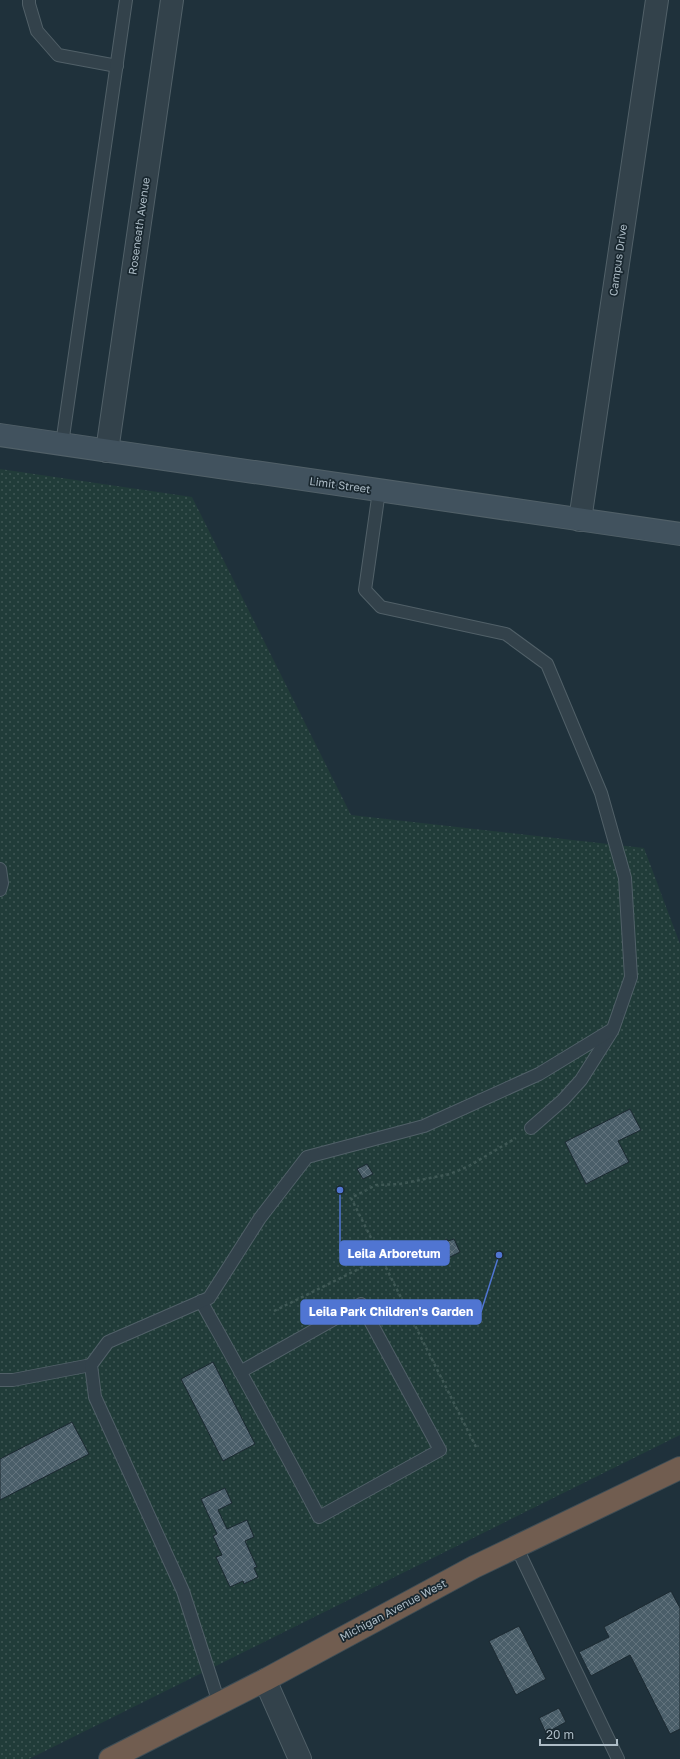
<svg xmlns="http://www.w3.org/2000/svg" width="680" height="1759" viewBox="0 0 680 1759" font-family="'Golos Text',sans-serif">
<defs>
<pattern id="park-dots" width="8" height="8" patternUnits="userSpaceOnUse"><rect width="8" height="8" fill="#213c39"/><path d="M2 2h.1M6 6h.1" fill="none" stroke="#3f5654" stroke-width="1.8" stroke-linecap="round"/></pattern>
<pattern id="building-cross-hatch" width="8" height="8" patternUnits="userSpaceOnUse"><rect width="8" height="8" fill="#4a5e69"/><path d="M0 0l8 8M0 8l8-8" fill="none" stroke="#62737d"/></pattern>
</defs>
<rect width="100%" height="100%" fill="#1f313b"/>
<path fill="url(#park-dots)" d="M0,469L192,497L351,815L644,848L680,944V1435L29,1759H0Z"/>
<g fill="url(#building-cross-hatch)" stroke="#1b2931">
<path d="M630,1109L641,1130L618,1141L629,1162L586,1184L565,1142Z"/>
<path d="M367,1164L373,1174L363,1179L357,1169Z"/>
<path d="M447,1239L448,1241L454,1239L460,1252L440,1262L433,1248Z"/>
<path d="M213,1362L255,1444L223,1461L181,1379Z"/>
<path d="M72,1422L89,1454L0,1500V1459Z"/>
<path d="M225,1488L232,1503L218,1510L227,1529L247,1520L254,1537L245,1541L257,1567L254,1568L258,1577L244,1584L243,1581L230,1587L216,1557L222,1555L213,1536L217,1534L201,1499Z"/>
<path d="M671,1591L680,1608V1729L670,1734L630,1655L591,1676L579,1652L609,1637L604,1627Z"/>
<path d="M519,1626L546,1679L516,1695L489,1641Z"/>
<path d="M559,1708L566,1722L546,1733L539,1718Z"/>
</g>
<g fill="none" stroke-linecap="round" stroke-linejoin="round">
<defs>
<g id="lane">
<path d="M29,0V4L37,31L58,55L117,66"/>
<path d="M62,444L126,0"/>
<path d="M0,869L2,883L0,890"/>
<path d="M531,1128L563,1100L581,1080L612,1031"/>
<path d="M201,1301C241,1373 281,1444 319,1517L440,1450L361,1304L240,1372"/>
<path d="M0,1380H13L91,1365"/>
<path d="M516,1546L618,1759"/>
<path d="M219,1703L183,1591L95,1397L91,1365L108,1342L209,1298L260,1218L307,1157L424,1126L539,1074L613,1029L631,977L625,878L601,793L547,664L506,634L381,607L365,590L379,491"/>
</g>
<g id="street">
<path d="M107,451L172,0"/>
<path d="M580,520L657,0"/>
<path d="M265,1680L300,1759"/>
</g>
<path id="secondary" d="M0,435L680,534"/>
<path id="highway" d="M110,1759L265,1680L474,1567L680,1468"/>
</defs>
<use href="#lane" stroke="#516068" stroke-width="14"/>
<use href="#street" stroke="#516068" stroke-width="24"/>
<use href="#secondary" stroke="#516068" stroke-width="24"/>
<use href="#highway" stroke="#3e4d55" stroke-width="24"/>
<g stroke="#3f5855" stroke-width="2.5" stroke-dasharray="3 3" stroke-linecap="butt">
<path d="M274,1311L381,1258"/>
<path d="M476,1447L351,1198L376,1185L400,1184L450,1174L469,1166L516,1138"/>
</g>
<use href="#lane" stroke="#33424b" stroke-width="12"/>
<use href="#street" stroke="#33424b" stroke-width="22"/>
<use href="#secondary" stroke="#41525e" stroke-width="22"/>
<use href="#highway" stroke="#715d50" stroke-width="22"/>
</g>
<g text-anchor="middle" stroke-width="3.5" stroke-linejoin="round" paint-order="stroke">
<g font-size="11" fill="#aebdc7" stroke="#19272f">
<text transform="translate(139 226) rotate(-82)" y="4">Roseneath Avenue</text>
<text transform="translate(618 260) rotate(-82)" y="4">Campus Drive</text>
<text transform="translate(340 485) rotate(8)" y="4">Limit Street</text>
<text transform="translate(393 1610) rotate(-28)" y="4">Michigan Avenue West</text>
</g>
</g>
<path fill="none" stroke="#5075d2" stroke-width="1.5" d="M340 1190L340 1253M499 1255L481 1312"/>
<g fill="#5075d2" stroke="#19272f" stroke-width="1.5">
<circle cx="340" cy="1190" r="4"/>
<circle cx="499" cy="1255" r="4"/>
</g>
<g fill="#5075d2" stroke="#5075d2" stroke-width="1.5">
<rect x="340" y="1241" width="109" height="24" rx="4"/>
<rect x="301" y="1300" width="180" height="24" rx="4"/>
</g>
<g font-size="12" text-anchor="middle" font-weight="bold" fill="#fff">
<text x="394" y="1258">Leila Arboretum</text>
<text x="391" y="1316">Leila Park Children's Garden</text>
</g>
<path d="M540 1739v6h77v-6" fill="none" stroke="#aebdc7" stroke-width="2"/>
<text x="546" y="1739" font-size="12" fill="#aebdc7" stroke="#19272f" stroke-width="3" paint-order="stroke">20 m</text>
</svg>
